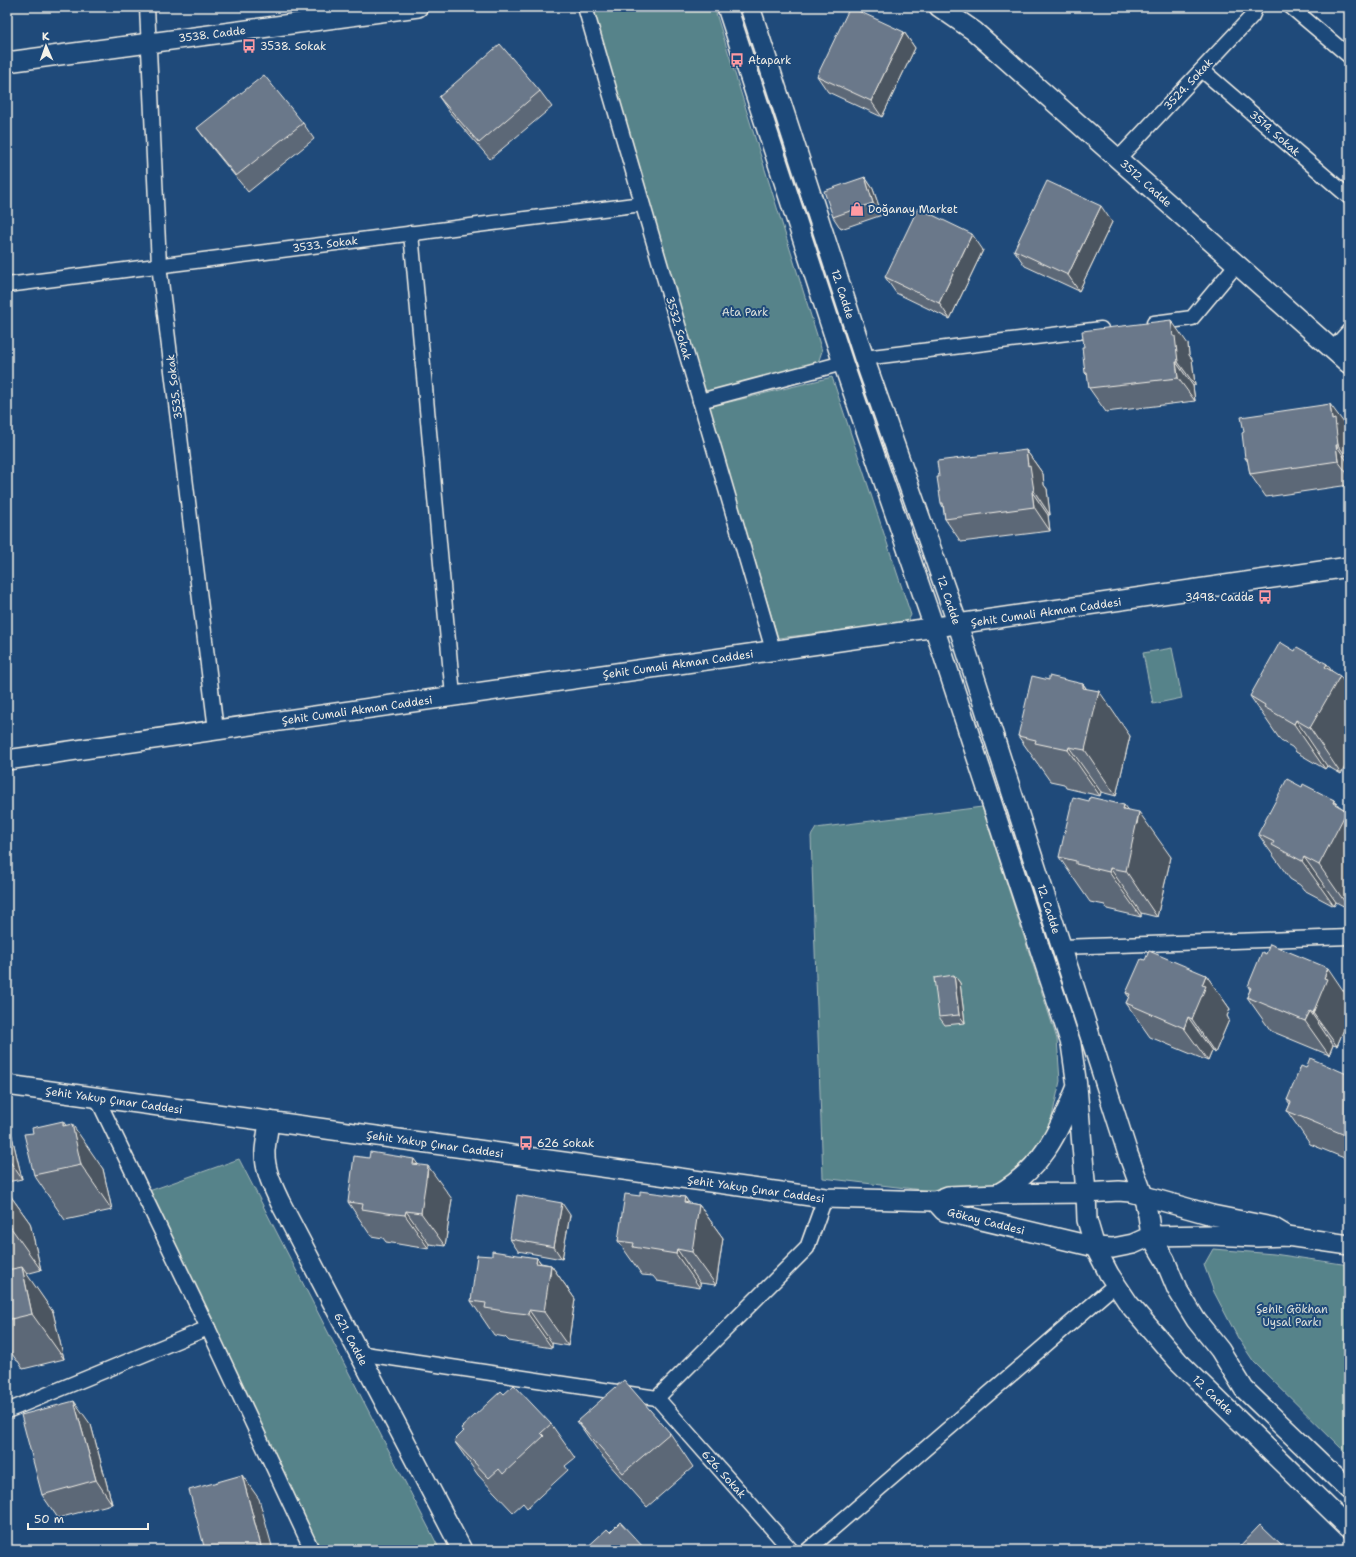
<svg xmlns="http://www.w3.org/2000/svg" width="1356" height="1557" viewBox="0 0 1356 1557" font-family="'Shantell Sans',sans-serif">
<rect width="100%" height="100%" fill="#1f4a7a"/>
<filter id="ink" filterUnits="userSpaceOnUse"><feTurbulence type="fractalNoise" baseFrequency=".025" numOctaves="2"/><feDisplacementMap in="SourceGraphic" scale="8" xChannelSelector="R" yChannelSelector="G"/><feConvolveMatrix kernelMatrix="1 2 1 2 8 2 1 2 1" color-interpolation-filters="sRGB"/></filter>
<g filter="url(#ink)">
<g fill="#57838a" stroke="#a6bab9">
<path d="M593,7H714L822,351L818,363L710,392L702,388Z"/>
<path d="M832,377L911,615L909,619L904,623L778,638L709,407Z"/>
<path d="M1172,648L1182,698L1153,704L1143,653Z"/>
<path d="M982,807L1057,1039L1060,1081L1052,1117L1040,1148L1024,1169L1000,1182L967,1190H922L823,1178L811,836L816,828Z"/>
<path d="M239,1159L440,1550H319L149,1191Z"/>
<path d="M1213,1249L1274,1254L1349,1265V1456L1254,1362L1238,1338L1214,1292L1204,1265Z"/>
</g>
<g fill="none" stroke-linecap="round" stroke-linejoin="round">
<defs>
<g id="street">
<path d="M147,7L159,265L216,730"/>
<path d="M585,7L773,650"/>
<path d="M1291,7L1349,56"/>
<path d="M1202,70L1349,197"/>
<path d="M1118,159L1252,16L1256,7"/>
<path d="M411,233L453,696"/>
<path d="M7,285L642,204"/>
<path d="M1154,323L1192,318L1237,264"/>
<path d="M1333,349L1349,331"/>
<path d="M864,358L1101,329"/>
<path d="M700,401L843,363"/>
<path d="M1061,947L1349,937"/>
<path d="M208,1328L312,1550"/>
<path d="M358,1353L657,1398L807,1248L825,1198"/>
<path d="M657,1398L791,1550"/>
<path d="M7,1411L208,1328L97,1098"/>
<path d="M808,1550L1116,1284"/>
</g>
<g id="secondary">
<path d="M727,7L843,363L934,627L1071,1044L1077,1086L1086,1193L1087,1220L1095,1247L1109,1274L1129,1304L1178,1361L1349,1528"/>
<path d="M750,7L864,358L958,625L1128,1154L1143,1195L1148,1215L1151,1236L1165,1260L1177,1289L1196,1320L1220,1350L1244,1389L1349,1490"/>
<path d="M939,7L974,31L1349,364"/>
<path d="M7,62L418,7"/>
<path d="M7,760C454,696 902,633 1349,567"/>
<path d="M7,1085L825,1198L935,1201L948,1196L998,1194L1086,1193L1119,1191L1130,1192L1212,1215L1272,1227L1287,1236"/>
<path d="M269,1121C268,1131 266,1140 265,1150C264,1169 272,1185 280,1202L462,1550"/>
<path d="M998,1194C1043,1168 1057,1134 1076,1089"/>
<path d="M935,1201L944,1211L1095,1247L1113,1248L1133,1244L1151,1236L1211,1235L1257,1237L1287,1236L1349,1245"/>
</g>
</defs>
<use href="#street" stroke="#f4f1e8" stroke-width="17"/>
<use href="#secondary" stroke="#f4f1e8" stroke-width="22"/>
<use href="#street" stroke="#1f4a7a" stroke-width="14"/>
<use href="#secondary" stroke="#1f4a7a" stroke-width="19"/>
</g>
<g fill="#5c6777" stroke="#f4f1e8">
<path d="M904,32L915,48L882,117L828,92L817,76Z"/>
<path d="M540,91L552,107L490,159L450,113L439,97Z"/>
<path d="M303,123L314,139L248,192L209,144L197,128Z"/>
<path d="M865,177L873,189L882,215L841,229L833,217Z"/>
<path d="M1112,222L1079,291L1025,266L1014,250Z"/>
<path d="M983,250L950,319L896,293L885,277Z"/>
<path d="M1188,344L1189,355L1192,359L1195,385L1193,386L1195,401L1106,412L1089,388L1088,376L1085,373Z"/>
<path d="M1347,427L1349,440V485L1266,497L1250,474L1248,462L1245,458Z"/>
<path d="M1026,450L1043,474L1044,485L1047,489L1050,515H1048L1050,531L961,542L945,519L943,507L941,503Z"/>
<path d="M1295,651L1327,664L1331,671L1341,774L1327,766L1325,769L1296,752L1292,747L1281,741L1250,696Z"/>
<path d="M1049,680L1083,684L1086,688L1130,736L1116,796L1101,792L1100,796L1066,788L1064,784L1050,781L1018,736Z"/>
<path d="M1302,787L1334,800L1339,806L1347,811L1349,813V909L1336,902L1334,906L1304,890L1300,885L1290,879L1258,834Z"/>
<path d="M1127,809L1171,857L1157,917L1141,913V917L1107,909L1105,905L1090,902L1059,857Z"/>
<path d="M1145,960L1206,975L1230,1009L1227,1016L1229,1020L1215,1053L1212,1051L1208,1061L1150,1037L1126,1003L1129,997L1126,993Z"/>
<path d="M954,975L960,983L965,1023L945,1025L939,1017Z"/>
<path d="M1248,986L1349,999V1008L1348,1010L1349,1011V1017L1337,1046L1333,1045L1329,1055L1271,1031L1247,997L1250,990Z"/>
<path d="M1306,1068L1349,1075V1160L1310,1144L1287,1111L1290,1104L1287,1100Z"/>
<path d="M65,1125L103,1169L112,1210L65,1220L34,1175Z"/>
<path d="M7,1126L11,1132L22,1179L7,1182Z"/>
<path d="M418,1164L452,1199L445,1246L429,1244V1249L410,1246L386,1242L383,1238L371,1236L348,1202Z"/>
<path d="M7,1191L30,1223L41,1270L26,1274L53,1312L64,1359L23,1369L18,1361H17L7,1347Z"/>
<path d="M640,1196L685,1197L689,1203L699,1205L723,1238L716,1285L700,1283V1288L657,1281L653,1276L642,1275L618,1241Z"/>
<path d="M570,1215L562,1259L518,1251L510,1239Z"/>
<path d="M492,1256L537,1258L541,1263L551,1265L575,1299L568,1346L552,1343V1348L533,1345L509,1341L505,1337L494,1335L471,1301Z"/>
<path d="M504,1394L551,1424L575,1458L565,1466L568,1470L527,1508L523,1503L513,1512L478,1475L454,1441L464,1432L461,1428Z"/>
<path d="M577,1421L670,1433L693,1467L647,1507L601,1455Z"/>
<path d="M91,1425L112,1504L58,1518L42,1495Z"/>
</g>
<g fill="#4b5461" stroke="#f4f1e8">
<path d="M904,32L915,48L882,117L871,101Z"/>
<path d="M865,177L873,189L882,215L873,203Z"/>
<path d="M1101,206L1112,222L1079,291L1068,275Z"/>
<path d="M972,234L983,250L950,319L939,303Z"/>
<path d="M1171,320L1188,344L1189,355L1192,359L1195,385L1178,362L1173,336Z"/>
<path d="M1176,362L1193,386L1195,401L1178,378Z"/>
<path d="M1330,404L1347,427L1349,440V460L1338,445L1332,420Z"/>
<path d="M1336,445L1349,464V476L1338,461Z"/>
<path d="M1026,450L1043,474L1044,485L1047,489L1050,515L1034,491L1028,466Z"/>
<path d="M1032,492L1048,515L1050,531L1034,507Z"/>
<path d="M1327,664L1338,680L1340,676L1349,689V760L1341,774L1310,728L1325,667Z"/>
<path d="M1083,684L1096,702L1099,691L1130,736L1116,796L1085,750L1083,688Z"/>
<path d="M1296,720L1327,766L1325,769L1294,724Z"/>
<path d="M1069,747L1101,792L1100,796L1068,750Z"/>
<path d="M1334,800L1345,816L1347,811L1349,813V908L1319,865L1333,803Z"/>
<path d="M1124,805L1137,824L1139,812L1171,857L1157,917L1126,871L1123,809Z"/>
<path d="M1304,857L1336,902L1334,906L1302,861Z"/>
<path d="M1110,868L1141,913V917L1109,872Z"/>
<path d="M1328,968L1349,999V1008L1348,1010L1349,1011V1017L1337,1046L1313,1013L1324,978Z"/>
<path d="M954,975L960,983L965,1023L959,1015Z"/>
<path d="M1206,975L1230,1009L1227,1016L1229,1020L1215,1053L1192,1019L1202,985Z"/>
<path d="M1310,1011L1333,1045L1329,1055L1305,1021Z"/>
<path d="M1188,1017L1212,1051L1208,1061L1184,1028Z"/>
<path d="M63,1121L75,1139L72,1124L103,1169L112,1210L81,1165L63,1126Z"/>
<path d="M1349,1125V1141L1345,1135Z"/>
<path d="M7,1126L11,1132L22,1179L7,1157Z"/>
<path d="M414,1159L427,1177L428,1166L452,1199L445,1246L421,1213L413,1164Z"/>
<path d="M7,1191L30,1223L41,1270L9,1225L7,1217Z"/>
<path d="M685,1197L697,1216L699,1205L723,1238L716,1285L692,1252L684,1202Z"/>
<path d="M562,1203L570,1215L562,1259L554,1247Z"/>
<path d="M406,1211L429,1244V1249L405,1215Z"/>
<path d="M677,1249L700,1283V1288L676,1254Z"/>
<path d="M537,1258L550,1276L551,1265L575,1299L568,1346L544,1312L536,1263Z"/>
<path d="M22,1267L53,1312L64,1359L32,1314Z"/>
<path d="M529,1310L552,1343V1348L528,1314Z"/>
<path d="M74,1401L91,1425L112,1504L96,1480Z"/>
<path d="M242,1475L259,1499L273,1550H262Z"/>
</g>
<g fill="#6b788a" stroke="#f4f1e8">
<path d="M850,7L904,32L871,101L817,76Z"/>
<path d="M500,44L540,91L479,143L439,97Z"/>
<path d="M264,75L303,123L236,176L197,128Z"/>
<path d="M865,177L873,203L833,217L824,191Z"/>
<path d="M1047,181L1101,206L1068,275L1014,250Z"/>
<path d="M918,208L972,234L939,303L885,277Z"/>
<path d="M1171,320L1173,336H1175L1178,362H1176L1178,378L1089,388L1087,373H1085L1082,347H1084L1082,331Z"/>
<path d="M1330,404L1332,420L1335,419L1338,445H1336L1338,461L1250,474L1247,458H1245L1242,433L1244,432L1241,417Z"/>
<path d="M1026,450L1028,466L1030,465L1034,491L1032,492L1034,507L945,519L943,503H941L937,477H939L937,461Z"/>
<path d="M1280,642L1295,651L1297,647L1327,664L1325,667L1340,676L1310,728L1296,720L1294,724L1264,707L1265,705L1250,696Z"/>
<path d="M1032,676L1049,680V676L1083,684V688L1099,691L1085,750L1069,747L1068,750L1035,743L1036,740L1018,736Z"/>
<path d="M1287,779L1302,787L1303,784L1334,800L1333,803L1347,811L1319,865L1304,857L1302,861L1272,845L1274,842L1258,834Z"/>
<path d="M1073,797L1089,801L1090,797L1124,805L1123,809L1139,812L1126,871L1110,868L1109,872L1076,864V861L1059,857Z"/>
<path d="M1270,944L1328,968L1324,978L1327,979L1313,1013L1310,1011L1305,1021L1247,997L1251,988L1248,986L1262,952L1266,954Z"/>
<path d="M1149,951L1206,975L1202,985L1206,986L1192,1019L1188,1017L1184,1028L1126,1003L1130,994L1126,993L1141,959L1145,960Z"/>
<path d="M954,975L959,1015L939,1017L934,978Z"/>
<path d="M1310,1058L1349,1075V1125L1345,1135L1287,1111L1291,1102L1287,1100L1301,1066L1306,1068Z"/>
<path d="M63,1121V1126L72,1124L81,1165L34,1175L24,1134L33,1133L32,1128Z"/>
<path d="M370,1152L414,1159L413,1164L428,1166L421,1213L406,1211L405,1215L387,1213L362,1209L363,1204L348,1202L354,1156L369,1158Z"/>
<path d="M640,1191L685,1197L684,1202L699,1205L692,1252L677,1249L676,1254L633,1247L634,1243L618,1241L625,1194L640,1196Z"/>
<path d="M517,1195L562,1203L554,1247L510,1239Z"/>
<path d="M7,1217L9,1225L7,1226Z"/>
<path d="M492,1251L537,1258L536,1263L551,1265L544,1312L529,1310L528,1314L510,1312L485,1308L486,1303L471,1301L477,1255L492,1256Z"/>
<path d="M22,1267L32,1314L7,1320V1270Z"/>
<path d="M624,1380L670,1433L623,1473L577,1421Z"/>
<path d="M514,1385L551,1424L541,1433L544,1436L503,1474L499,1469L489,1478L454,1441L464,1431L461,1428L501,1391L504,1394Z"/>
<path d="M74,1401L96,1480L42,1495L21,1415Z"/>
<path d="M242,1475L262,1550H205L189,1490Z"/>
<path d="M620,1522L646,1550H584L607,1529L610,1532Z"/>
<path d="M1260,1525L1286,1550H1236Z"/>
</g>
</g>
<defs>
<symbol id="bus-bare" viewBox="-9 -9 18 18"><path d="M-5-6H5V4H4V6H2V4H-2V6H-4V4H-5ZM-3.5-4V0h7V-4ZM-3.5 1.2v1.5H-2V1.2ZM2 1.2v1.5H3.5V1.2Z" fill="#ff9aa2" stroke="#1f4a7a" stroke-width="2.5" paint-order="stroke"/></symbol>
<symbol id="shop-bare" viewBox="-9 -9 18 18"><path d="M-5-2.5h2.3a2.7 3.5 0 0 1 5.4 0H5L5.5 6h-11ZM-1.5-2.5h3a1.5 2.3 0 0 0-3 0Z" fill="#ff9aa2" stroke="#1f4a7a" stroke-width="2.5" paint-order="stroke"/></symbol>
</defs>
<g fill-rule="evenodd">
<use href="#bus-bare" x="239" y="36" width="20" height="20"/>
<use href="#bus-bare" x="727" y="50" width="20" height="20"/>
<use href="#shop-bare" x="847" y="199" width="20" height="20"/>
<use href="#bus-bare" x="1255" y="587" width="20" height="20"/>
<use href="#bus-bare" x="516" y="1133" width="20" height="20"/>
</g>
<g text-anchor="middle" stroke-width="4" stroke-linejoin="round" paint-order="stroke">
<g font-size="11" fill="#f4f1e8" stroke="#1f4a7a">
<text transform="translate(212 34) rotate(-7)" y="4">3538. Cadde</text>
<text transform="translate(1188 84) rotate(-47)" y="4">3524. Sokak</text>
<text transform="translate(1275 133) rotate(41)" y="4">3514. Sokak</text>
<text transform="translate(1146 183) rotate(42)" y="4">3512. Cadde</text>
<text transform="translate(325 244) rotate(-7)" y="4">3533. Sokak</text>
<text transform="translate(843 294) rotate(72)" y="4">12. Cadde</text>
<text transform="translate(679 328) rotate(74)" y="4">3532. Sokak</text>
<text transform="translate(174 387) rotate(-97)" y="4">3535. Sokak</text>
<text transform="translate(949 600) rotate(71)" y="4">12. Cadde</text>
<text transform="translate(1046 612) rotate(-8)" y="4">Şehit Cumali Akman Caddesi</text>
<text transform="translate(678 664) rotate(-8)" y="4">Şehit Cumali Akman Caddesi</text>
<text transform="translate(357 710) rotate(-8)" y="4">Şehit Cumali Akman Caddesi</text>
<text transform="translate(1049 909) rotate(72)" y="4">12. Cadde</text>
<text transform="translate(114 1100) rotate(8)" y="4">Şehit Yakup Çınar Caddesi</text>
<text transform="translate(435 1144) rotate(8)" y="4">Şehit Yakup Çınar Caddesi</text>
<text transform="translate(756 1189) rotate(8)" y="4">Şehit Yakup Çınar Caddesi</text>
<text transform="translate(986 1221) rotate(14)" y="4">Gökay Caddesi</text>
<text transform="translate(351 1339) rotate(62)" y="4">621. Cadde</text>
<text transform="translate(1213 1395) rotate(44)" y="4">12. Cadde</text>
<text transform="translate(724 1474) rotate(48)" y="4">626. Sokak</text>
</g>
<g font-size="11" fill="#f4f1e8" stroke="#1f4a7a" text-anchor="start">
<text x="260" y="50">3538. Sokak</text>
<text x="748" y="64">Atapark</text>
<text x="868" y="213">Doğanay Market</text>
<text x="1254" y="601" text-anchor="end">3498. Cadde</text>
<text x="537" y="1147">626 Sokak</text>
</g>
<g font-size="11" fill="#dce0da" stroke="#1f4a7a">
<text x="745" y="316">Ata Park</text>
<text x="1292" y="1313">Şehit Gökhan<tspan x="1292" dy="13">Uysal Parkı</tspan></text>
</g>
</g>
<rect width="1356" height="1557" fill="none" stroke="#1f4a7a" stroke-width="24"/>
<rect x="12" y="12" width="1332" height="1533" fill="none" stroke="#f4f1e8" stroke-width="1.5" filter="url(#ink)"/>
<g transform="translate(46 46) rotate(358)" stroke="#1f4a7a" stroke-width="3" paint-order="stroke">
<path d="M0-3L7 15L0 10L-7 15Z" fill="#f4f1e8"/>
<text y="-6" font-size="11" font-weight="bold" text-anchor="middle" fill="#f4f1e8">K</text>
</g>
<path d="M28 1523v6h120v-6" fill="none" stroke="#f4f1e8" stroke-width="2"/>
<text x="34" y="1523" font-size="12" fill="#f4f1e8" stroke="#1f4a7a" stroke-width="3" paint-order="stroke">50 m</text>
</svg>
